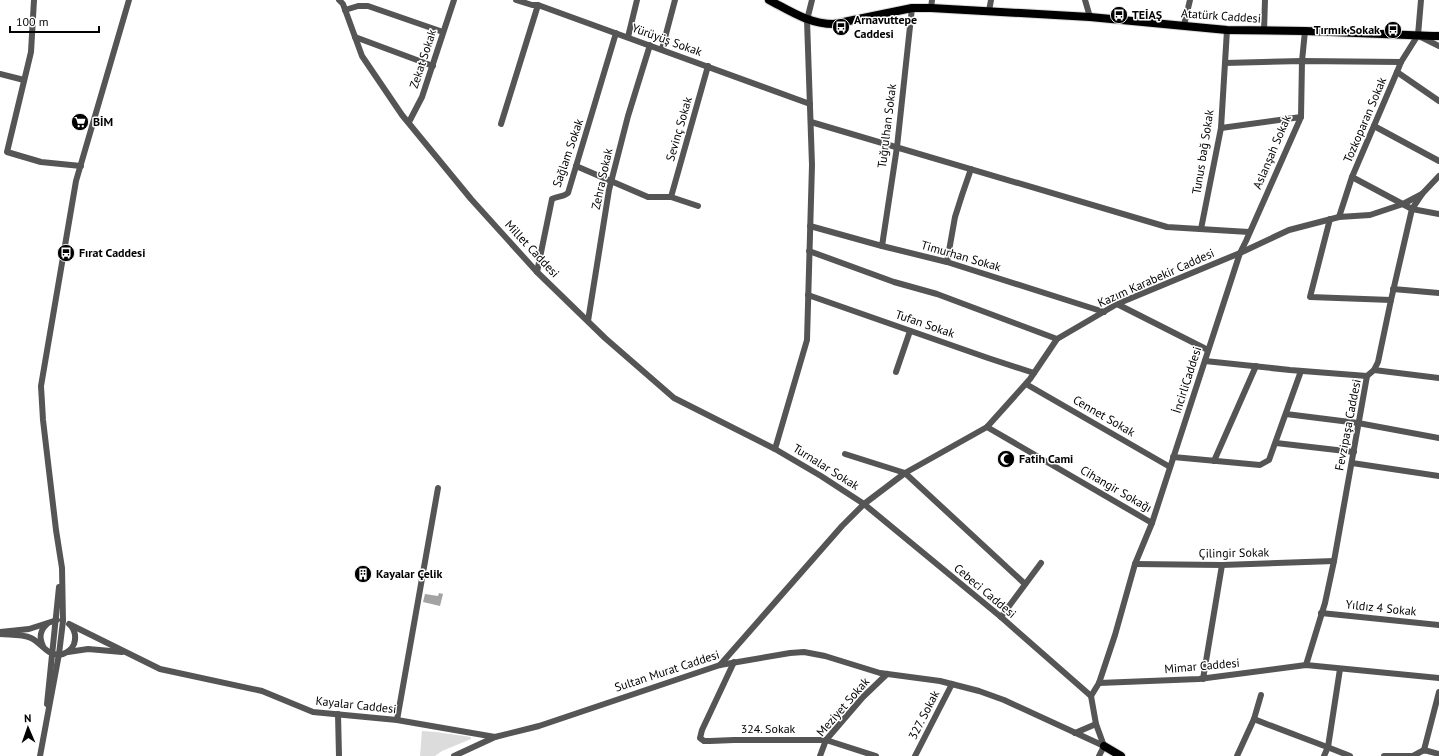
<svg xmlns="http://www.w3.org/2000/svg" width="1439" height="756" viewBox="0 0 1439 756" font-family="'PT Sans',sans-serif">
<rect width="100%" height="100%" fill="#fff"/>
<path fill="#dcdcdc" d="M422,731L436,732L471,737V739L442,751L435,756H420Z"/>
<path fill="#a3a3a3" d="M439,593L443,594L440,606L423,602L425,594L438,596Z"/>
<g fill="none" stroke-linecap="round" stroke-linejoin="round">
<defs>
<g id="major">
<path d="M769,0C790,11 809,24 834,24L912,8H931L1090,17L1227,30L1305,31L1433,36H1439"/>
<path d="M1104,746L1121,756"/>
</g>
</defs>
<use href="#major" stroke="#dbdbdb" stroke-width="10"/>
<g stroke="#555" stroke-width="6">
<path d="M34,0L31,52L7,152L41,162L81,166"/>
<path d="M339,0L343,4L362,56L402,115L471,199L537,272L605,338L674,398L775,449L821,476L864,504L1001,617L1091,696"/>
<path d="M516,0L532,5H538L810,104"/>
<path d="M1085,0L1090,17"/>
<path d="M931,8L932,0"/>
<path d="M345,10L358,6H368L443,32"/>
<path d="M989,11L991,0"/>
<path d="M1184,25L1190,0"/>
<path d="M1264,31L1265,0"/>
<path d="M355,37L433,66"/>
<path d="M628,37L637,0"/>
<path d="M1421,37L1439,46"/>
<path d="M662,49L675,0"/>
<path d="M1225,63L1302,61L1401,62"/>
<path d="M1397,72L1439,101"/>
<path d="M0,74L24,80"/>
<path d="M409,122L422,97L454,0"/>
<path d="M811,122L1167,227L1249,232"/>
<path d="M501,124L538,5"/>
<path d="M1374,126L1439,161"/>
<path d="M1221,128L1301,117"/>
<path d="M576,166L648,197H671L698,206"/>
<path d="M1352,177L1412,209L1439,214"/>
<path d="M671,197L708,66"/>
<path d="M1339,217L1352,177L1397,72L1401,62L1418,35L1421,0"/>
<path d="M1330,219L1310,297L1391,300"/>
<path d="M810,226L882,246L947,262L1104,312"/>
<path d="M1201,229L1221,128L1227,30"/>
<path d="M882,246L897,147L912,8"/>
<path d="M809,251L894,282L937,294L1057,339"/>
<path d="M947,262L955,217L962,195L971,169"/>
<path d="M537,272L552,199C558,196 563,197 568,193L616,33"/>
<path d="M1393,289L1439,293"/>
<path d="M808,295L988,358L1034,373"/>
<path d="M1117,304L1208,350"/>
<path d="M588,321L609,190L628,116L650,45"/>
<path d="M1205,361L1290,370L1367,376"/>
<path d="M1374,370L1439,378"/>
<path d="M896,372L910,331"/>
<path d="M1026,384L1170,467"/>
<path d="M1286,414L1358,423L1439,438"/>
<path d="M987,427L1152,523"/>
<path d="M1276,443L1354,452"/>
<path d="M775,449L807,340L812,165L807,20L812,0"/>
<path d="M845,454L905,473L1025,584"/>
<path d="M1173,457L1260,465L1269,460L1301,371"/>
<path d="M1214,461L1256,366"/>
<path d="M1352,463L1439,476"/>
<path d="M1135,564L1222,565L1334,561"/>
<path d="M1321,613L1439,625"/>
<path d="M1001,617L1041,563"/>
<path d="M69,624L160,669L262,691L313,712L397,720L495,737"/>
<path d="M0,632L29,629L57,620"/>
<path d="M0,634C10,635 22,634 31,638C42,643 48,658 63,654C68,652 72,649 74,644C76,638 75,631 71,626"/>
<path d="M43,646C39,638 40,630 47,624"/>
<path d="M68,652L88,649L122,652"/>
<path d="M734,662L702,730L700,738L704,741H710L734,740H826L876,756"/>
<path d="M720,665L842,526L864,504L905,473L987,427L1030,379L1057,339L1117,304L1240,253L1246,241L1301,117L1302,61L1305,31"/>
<path d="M1306,665L1325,603L1334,561L1367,376L1374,370L1378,362L1391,300L1412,209L1422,194L1439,176"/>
<path d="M1203,679L1222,565"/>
<path d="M1099,683L1199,679L1306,665L1439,678"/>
<path d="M1091,696L1099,683L1115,635L1135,564L1152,523L1240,253L1289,230L1339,217L1370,215L1403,204L1422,194"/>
<path d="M1091,696L1096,724L1104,746L1099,756"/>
<path d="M47,704L59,587"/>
<path d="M338,714L339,756"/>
<path d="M1254,719C1286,732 1318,743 1350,756"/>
<path d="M397,720L438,488"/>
<path d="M1075,733L1096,724"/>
<path d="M1424,750L1439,692"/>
<path d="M40,756L59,654L63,621L62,568L56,530L43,420L41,386L76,181L129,0"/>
<path d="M454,756L495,737L539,726L720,665L790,653L804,652L825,656L880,673L940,681L979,691L1004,700L1104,746"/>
<path d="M820,756L826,740L863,697L887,674"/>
<path d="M915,756L952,684"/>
<path d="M1237,756L1254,719L1261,695"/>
<path d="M1324,756L1328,747L1340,669"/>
<path d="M1384,756H1413L1424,750L1439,754"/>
</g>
<use href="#major" stroke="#000" stroke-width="8"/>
</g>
<defs>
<symbol id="bus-disc" viewBox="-11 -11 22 22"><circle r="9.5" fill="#000" stroke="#fff"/><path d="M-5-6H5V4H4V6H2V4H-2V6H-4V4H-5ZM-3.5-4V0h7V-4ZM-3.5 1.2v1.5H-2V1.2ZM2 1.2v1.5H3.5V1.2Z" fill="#fff"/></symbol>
<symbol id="supermarket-disc" viewBox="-11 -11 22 22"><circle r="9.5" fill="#000" stroke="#fff"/><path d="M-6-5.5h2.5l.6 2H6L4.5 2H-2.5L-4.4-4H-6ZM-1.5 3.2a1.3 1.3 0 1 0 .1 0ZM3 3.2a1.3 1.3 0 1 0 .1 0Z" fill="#fff"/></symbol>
<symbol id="mosque-disc" viewBox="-11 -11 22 22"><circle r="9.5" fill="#000" stroke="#fff"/><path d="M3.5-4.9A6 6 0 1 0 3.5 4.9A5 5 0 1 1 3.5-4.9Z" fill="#fff"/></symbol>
<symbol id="building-disc" viewBox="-11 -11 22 22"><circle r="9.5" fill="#000" stroke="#fff"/><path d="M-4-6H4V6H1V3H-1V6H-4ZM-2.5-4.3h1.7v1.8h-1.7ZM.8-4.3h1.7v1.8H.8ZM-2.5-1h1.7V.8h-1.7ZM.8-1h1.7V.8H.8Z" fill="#fff"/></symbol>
</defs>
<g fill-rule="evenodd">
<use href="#bus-disc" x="1109" y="5" width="20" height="20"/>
<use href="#bus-disc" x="831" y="17" width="20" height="20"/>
<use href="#bus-disc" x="1383" y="20" width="20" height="20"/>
<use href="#supermarket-disc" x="70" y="112" width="20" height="20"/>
<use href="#bus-disc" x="56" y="243" width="20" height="20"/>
<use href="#mosque-disc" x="996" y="449" width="20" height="20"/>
<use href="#building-disc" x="353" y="564" width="20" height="20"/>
</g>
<g text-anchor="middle" stroke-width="3" stroke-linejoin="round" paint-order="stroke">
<g font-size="12" font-weight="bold" fill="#000" stroke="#fff" text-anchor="start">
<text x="1132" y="19">TEİAŞ</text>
<text x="854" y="24">Arnavuttepe<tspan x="854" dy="14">Caddesi</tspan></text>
<text x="1380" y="34" text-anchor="end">Tırmık Sokak</text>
<text x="93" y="126">BİM</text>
<text x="79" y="257">Fırat Caddesi</text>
<text x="1019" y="463">Fatih Cami</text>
<text x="376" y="578">Kayalar Çelik</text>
</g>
<g font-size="12" fill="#000" stroke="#fff">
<text transform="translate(1221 16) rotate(4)" y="4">Atatürk Caddesi</text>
<text transform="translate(667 40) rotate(20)" y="4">Yürüyüş Sokak</text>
<text transform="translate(423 59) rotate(-72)" y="4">Zekat Sokak</text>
<text transform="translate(1365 120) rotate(-67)" y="4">Tozkoparan Sokak</text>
<text transform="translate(887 126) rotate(-83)" y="4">Tuğrulhan Sokak</text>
<text transform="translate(679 129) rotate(-74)" y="4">Sevinç Sokak</text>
<text transform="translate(1203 152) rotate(-81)" y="4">Tunus bağ Sokak</text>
<text transform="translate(1272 152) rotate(-67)" y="4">Aslanşah Sokak</text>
<text transform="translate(568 153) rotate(-71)" y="4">Sağlam Sokak</text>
<text transform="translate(602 179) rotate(-78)" y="4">Zehra Sokak</text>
<text transform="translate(532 249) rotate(47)" y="4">Millet Caddesi</text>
<text transform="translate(961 256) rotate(16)" y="4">Timurhan Sokak</text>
<text transform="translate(1156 278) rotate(-24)" y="4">Kazım Karabekir Caddesi</text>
<text transform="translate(925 324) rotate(19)" y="4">Tufan Sokak</text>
<text transform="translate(1187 380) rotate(-72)" y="4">İncirliCaddesi</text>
<text transform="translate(1104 416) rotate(30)" y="4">Cennet Sokak</text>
<text transform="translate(1348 425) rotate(-79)" y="4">Fevzipaşa Caddesi</text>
<text transform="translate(826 467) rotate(32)" y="4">Turnalar Sokak</text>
<text transform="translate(1116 489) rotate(30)" y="4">Cihangir Sokağı</text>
<text transform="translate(1234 553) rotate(-1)" y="4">Çilingir Sokak</text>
<text transform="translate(985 591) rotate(40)" y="4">Cebeci Caddesi</text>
<text transform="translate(1381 608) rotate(6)" y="4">Yıldız 4 Sokak</text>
<text transform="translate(1202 666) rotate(-5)" y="4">Mimar Caddesi</text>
<text transform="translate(667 671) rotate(-18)" y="4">Sultan Murat Caddesi</text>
<text transform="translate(356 705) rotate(6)" y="4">Kayalar Caddesi</text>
<text transform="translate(843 707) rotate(-49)" y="4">Meziyet Sokak</text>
<text transform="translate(924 715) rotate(-63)" y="4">327. Sokak</text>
<text x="768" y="733">324. Sokak</text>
</g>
</g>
<g transform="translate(28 728) rotate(358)" stroke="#ffffff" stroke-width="3" paint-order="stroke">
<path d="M0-3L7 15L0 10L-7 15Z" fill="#000000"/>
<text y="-6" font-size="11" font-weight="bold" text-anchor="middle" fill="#000000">N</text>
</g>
<path d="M10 26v6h89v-6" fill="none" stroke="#000000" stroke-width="2"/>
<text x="16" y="26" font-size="12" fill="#000000" stroke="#ffffff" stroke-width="3" paint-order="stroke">100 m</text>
</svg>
